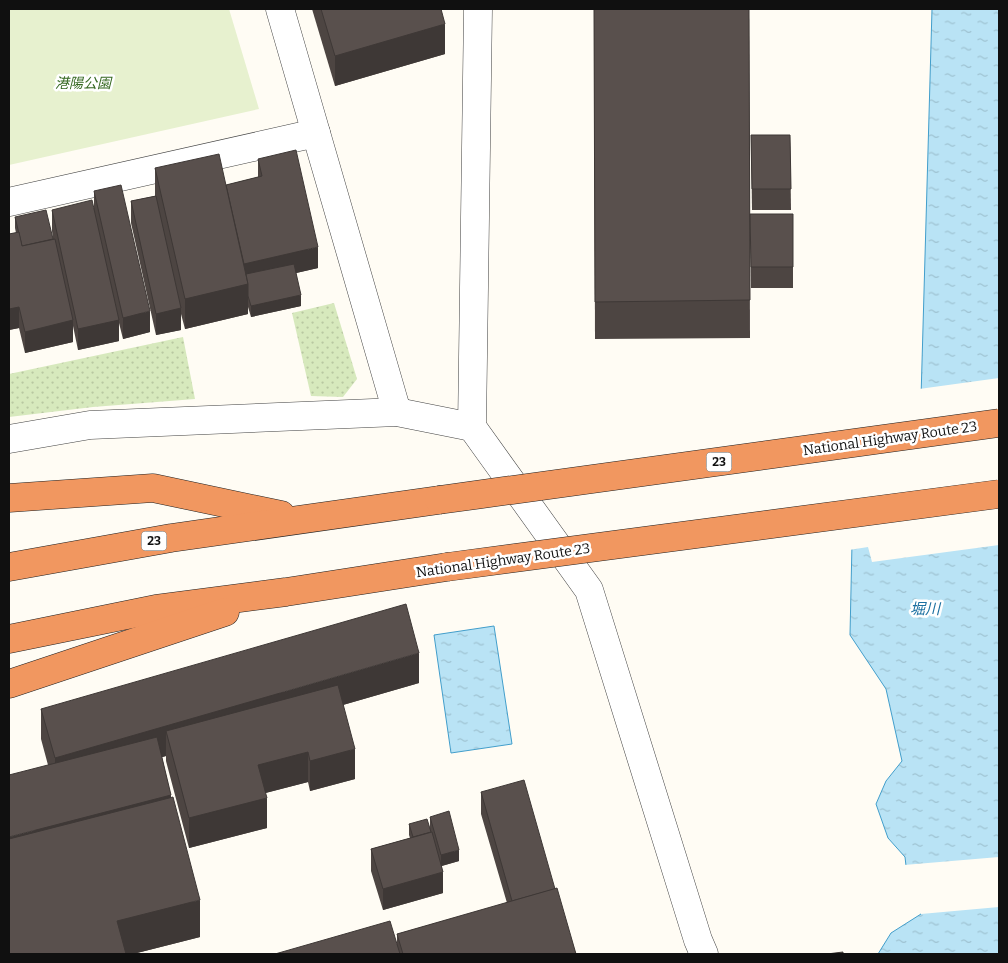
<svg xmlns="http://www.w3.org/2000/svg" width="1008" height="963" viewBox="0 0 1008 963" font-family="Bitter,'Noto Sans JP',serif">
<defs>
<pattern id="park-dots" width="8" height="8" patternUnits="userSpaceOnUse" patternTransform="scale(1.25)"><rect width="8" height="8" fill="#d7e9bd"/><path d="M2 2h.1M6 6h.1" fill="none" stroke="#b8c7a1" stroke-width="1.8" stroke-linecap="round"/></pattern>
<pattern id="water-ripples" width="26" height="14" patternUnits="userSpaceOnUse" patternTransform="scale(1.25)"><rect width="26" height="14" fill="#b9e3f5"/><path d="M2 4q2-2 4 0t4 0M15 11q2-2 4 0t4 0" fill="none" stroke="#9ec2d1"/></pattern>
</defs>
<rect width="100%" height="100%" fill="#fffcf4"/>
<g fill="url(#park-dots)">
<path d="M334,303L357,379L343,397L311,396L292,313Z"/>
<path d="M183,337L195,399L93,407L9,417V374Z"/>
</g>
<path fill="#e7f1cf" d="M9,9H229L259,109L9,165Z"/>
<g fill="url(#water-ripples)" stroke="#429ecb">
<path d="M932,9H999V954H878L891,933L921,914L910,900L905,857L888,838L876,804L886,781L902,761L886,689L850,635L855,407L921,398Z"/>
<path d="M494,626L512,744L451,753L434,635Z"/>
</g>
<g fill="#fffcf4">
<path d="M999,378V545L872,562L868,547L849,550L853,405L919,396V389Z"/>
<path d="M999,857V907L921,914L916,911L908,901L904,865Z"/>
</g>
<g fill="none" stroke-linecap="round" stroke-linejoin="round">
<defs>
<g id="minor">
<path d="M280,9L397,412"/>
<path d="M478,9L472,427L589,590L698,940L704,954"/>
<path d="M9,202L316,133"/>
<path d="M9,439L90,425L397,412L472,427"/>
</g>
<g id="highway">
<path d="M9,498L153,488L281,515"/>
<path d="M9,567L171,538L439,500"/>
<path d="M9,639L156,609L286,592L447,567"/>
<path d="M9,684L225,612"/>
</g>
</defs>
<use href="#minor" stroke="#434343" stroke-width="29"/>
<use href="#highway" stroke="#212121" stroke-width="29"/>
<use href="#minor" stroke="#fff" stroke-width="28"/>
<use href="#highway" stroke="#f19760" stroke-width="28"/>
<defs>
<g id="highway-bridge">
<path d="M439,500L999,423"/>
<path d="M447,567L999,494"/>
</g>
</defs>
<use href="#highway-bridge" stroke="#212121" stroke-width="29" stroke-linecap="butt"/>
<use href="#highway-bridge" stroke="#f19760" stroke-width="28"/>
</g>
<g fill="#4d4542">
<path d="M312,9H441L445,54L335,86Z"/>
<path d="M594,9H749L750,338L595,339Z"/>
<path d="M751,135H790L791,210H752Z"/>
<path d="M258,159L318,268L296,273L301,306L251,317L248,307V314L185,329L181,314V330L156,335L131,223V201L155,196V168L226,185L258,177Z"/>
<path d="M94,191L150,332L123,339L119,323V341L78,350L73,326V342L25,353L19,328L9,330V234L16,233L15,228V217L53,239L52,231V210L94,208Z"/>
<path d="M750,214H793V288H751Z"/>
<path d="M419,683L343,705L355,779L310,791L308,782L265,793L267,828L189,848L166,761V756L162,757L171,797L200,937L133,954H9L48,765L41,739V709Z"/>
<path d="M481,792L555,889L576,954H275L397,945V934L507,903L481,814Z"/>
<path d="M430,817L459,861L442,866L443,893L383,910L371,871V849L410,838L409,835V824L430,828Z"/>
</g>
<g fill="#3e3836">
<path d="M445,24V54L335,86V56Z"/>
<path d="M318,247V268L248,284V314L185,329V299L243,264Z"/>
<path d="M301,295V306L251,317V306Z"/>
<path d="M19,307V328L9,330V309Z"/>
<path d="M181,308V330L156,335V314Z"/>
<path d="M150,311V332L123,339V318Z"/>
<path d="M73,320V342L25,353V332Z"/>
<path d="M119,320V341L78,350V329Z"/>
<path d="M419,653V683L172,754L166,731V756L55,788V758Z"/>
<path d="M355,749V779L310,791V761Z"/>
<path d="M308,752V782L258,795V765Z"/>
<path d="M171,795V832L9,874V837Z"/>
<path d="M267,798V828L189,848V818Z"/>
<path d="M459,850V861L441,866V855Z"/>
<path d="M443,872V893L383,910V889Z"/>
<path d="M200,900V937L133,954H117V921Z"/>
</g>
<g fill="#59504d" stroke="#3e3836">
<path d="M321,9H441L445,24L335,56Z"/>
<path d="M594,9H749L750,300L595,302Z"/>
<path d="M751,135H790L791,189H752Z"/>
<path d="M296,150L318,247L244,264L226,185L262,176L258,159Z"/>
<path d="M219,154L248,284L185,299L155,168Z"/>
<path d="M121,185L150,311L123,318L94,191Z"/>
<path d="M156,196L181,308L156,314L131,201Z"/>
<path d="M92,200L119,320L78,329L52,210Z"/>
<path d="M46,210L53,239L22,246L15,217Z"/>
<path d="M750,214H793V267H751Z"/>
<path d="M19,232L22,246L55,239L73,320L25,332L19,307L9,309V234Z"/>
<path d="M294,264L301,295L251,306L248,296V284L246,274Z"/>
<path d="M406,604L419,653L55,758L41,709Z"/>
<path d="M338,685L355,749L310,761L308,752L258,765L267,798L189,818L166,731Z"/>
<path d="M157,737L171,795L9,837V775Z"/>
<path d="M524,780L555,889L512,901L481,792Z"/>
<path d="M173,797L200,900L117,921L126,954H9V839Z"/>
<path d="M449,811L459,850L441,855L430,817Z"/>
<path d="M427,819L431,832L413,837L409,824Z"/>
<path d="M432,832L443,872L383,889L371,849Z"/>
<path d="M557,888L576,954H403L397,934Z"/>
<path d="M390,921L400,954H275Z"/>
<path d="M843,952V954H827Z"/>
</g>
<g text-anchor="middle" stroke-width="5" stroke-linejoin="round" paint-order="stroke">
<g fill="#fff" stroke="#585858" stroke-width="1">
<rect x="706.5" y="452.5" width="25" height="19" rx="4"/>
<rect x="141.5" y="531.5" width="25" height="19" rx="4"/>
</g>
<g font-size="12" font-weight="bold" fill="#101010">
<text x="719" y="466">23</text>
<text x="154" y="545">23</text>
</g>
<g font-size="14" font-style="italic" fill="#356821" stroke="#fff">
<text x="83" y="88">港陽公園</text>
</g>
<g font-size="14" fill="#101010" stroke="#fff">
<text transform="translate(890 438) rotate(-8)" y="5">National Highway Route 23</text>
<text transform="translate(503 560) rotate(-8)" y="5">National Highway Route 23</text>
</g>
<g font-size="15" font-style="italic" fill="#1b70a1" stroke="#fff">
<text x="925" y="614">堀川</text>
</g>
</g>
<rect width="1008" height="963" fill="none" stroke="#101010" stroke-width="20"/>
</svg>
